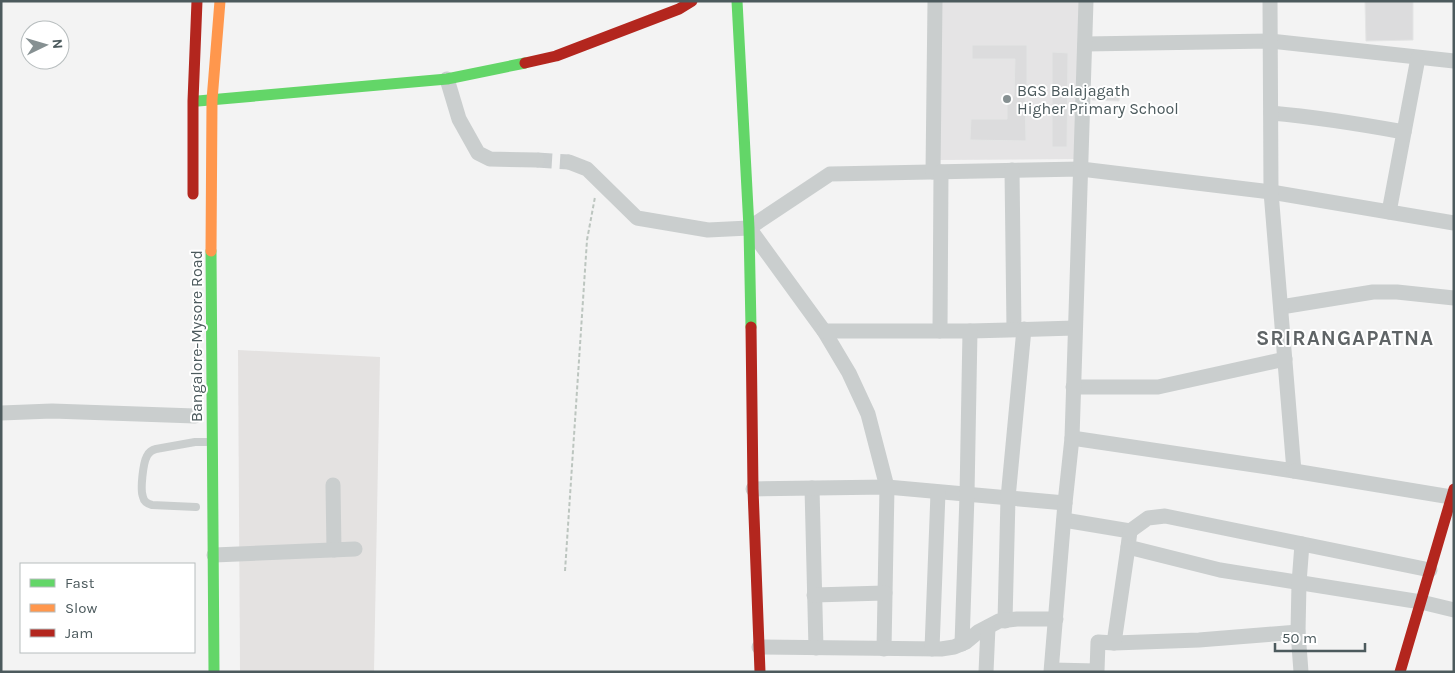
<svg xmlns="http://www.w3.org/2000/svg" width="1455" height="673" viewBox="0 0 1455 673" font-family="Karla,sans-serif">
<rect width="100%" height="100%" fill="#f3f3f3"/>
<path fill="#e4e2e1" d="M238,350L380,357L374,672H240Z"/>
<path fill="#e5e4e5" d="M939,1H1080L1076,159L936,160Z"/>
<g fill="#dcdcdd" stroke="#e4e5e5">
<path d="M1365,1H1413V40L1366,41Z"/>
<path d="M972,45H1027V90H1025L1026,141L970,140L971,119H1007V96H1014L1015,59H972Z"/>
<path d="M1052,52L1068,53L1067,147H1052Z"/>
<path d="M1093,88L1120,89L1119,101L1092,100Z"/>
</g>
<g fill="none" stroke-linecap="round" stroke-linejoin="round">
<path stroke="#c9cdce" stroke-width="15" stroke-dasharray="15 8" stroke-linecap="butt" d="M537,160L569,162"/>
<path stroke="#bcc5bf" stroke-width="2" stroke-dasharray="4 2.5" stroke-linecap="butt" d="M565,571L587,240L595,197"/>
<path stroke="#cacece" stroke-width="8" d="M196,507L152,505C148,504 144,502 143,497C140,490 143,463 147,456C149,452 152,450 156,449L195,442H208"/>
<g stroke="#cacece" stroke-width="15">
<path d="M1085,44L1270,41L1454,61"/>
<path d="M447,79L459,119L478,153L490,159L537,160"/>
<path d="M1271,113C1316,117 1360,124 1404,132"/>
<path d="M569,162L587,169L637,218L708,230L749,228L830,174L1081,169L1271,192L1454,223"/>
<path d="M1012,170L1014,329"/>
<path d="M933,172L935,1"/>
<path d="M1389,212L1418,58"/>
<path d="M749,228L824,331L849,373L868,414L887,487L884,649"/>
<path d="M1281,307L1373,292H1397L1454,298"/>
<path d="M824,331H970L1075,328"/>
<path d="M940,331L941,172"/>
<path d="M1073,387H1158L1285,359"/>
<path d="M1,413L52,411L195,416"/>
<path d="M1072,438L1294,471L1271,192L1270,1"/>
<path d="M1294,471L1451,497"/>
<path d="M333,485L334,550"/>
<path d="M812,488L816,648"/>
<path d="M753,489L887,487L1065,503"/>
<path d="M1064,520L1130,531L1128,547L1220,570L1421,602L1454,610"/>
<path d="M1130,531L1148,518L1165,516L1430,570"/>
<path d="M214,555L355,549"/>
<path d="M814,595L885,593"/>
<path d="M1005,621L1008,498L1024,329"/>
<path d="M1114,643L1199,640L1298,632"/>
<path d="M962,644L967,495L970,331"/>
<path d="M759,647L941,649L954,647L966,642L978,632L999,621L1017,619H1056"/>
<path d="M932,649L938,493"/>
<path d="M1052,670L1097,671L1098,642L1114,643L1128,547"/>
<path d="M986,672L988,627"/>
<path d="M1051,672L1065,503L1072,438L1086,1"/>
<path d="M1301,672L1298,632L1299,583L1302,544"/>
</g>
<g stroke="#63d668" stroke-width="11">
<path d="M737,1L749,228L751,327"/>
<path d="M198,101L447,79L525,63"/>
<path d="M211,251L214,672"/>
</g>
<path stroke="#ff974d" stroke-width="11" d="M211,251L212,100L220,1"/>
<g stroke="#b3261e" stroke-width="11">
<path d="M525,63L556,56L679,9L692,1"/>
<path d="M193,194V101L197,1"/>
<path d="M751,327L753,489L760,672"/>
<path d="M1400,672L1454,489"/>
</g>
</g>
<circle fill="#869092" stroke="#fff" stroke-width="2" cx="1007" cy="99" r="5"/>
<g text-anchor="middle" stroke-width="4" stroke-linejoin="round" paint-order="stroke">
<g font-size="16" fill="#4c5a5d" stroke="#fff" text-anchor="start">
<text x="1017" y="96">BGS Balajagath<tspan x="1017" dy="18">Higher Primary School</tspan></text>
</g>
<g font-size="16" fill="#4c5a5d" stroke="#fff">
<text transform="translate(196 336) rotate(-90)" y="6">Bangalore-Mysore Road</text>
</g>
<g font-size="21" font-weight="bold" letter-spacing="1" fill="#5f6466" stroke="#fff">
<text x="1345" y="345">SRIRANGAPATNA</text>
</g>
</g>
<rect width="1455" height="673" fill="none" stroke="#4c5a5d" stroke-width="5"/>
<rect x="20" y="563" width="175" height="90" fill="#ffffff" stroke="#b7bdbe"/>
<rect x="30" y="579" width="25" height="8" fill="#63d668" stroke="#b7bdbe"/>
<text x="65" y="588" font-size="15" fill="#4c5a5d">Fast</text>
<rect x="30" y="604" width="25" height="8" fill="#ff974d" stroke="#b7bdbe"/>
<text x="65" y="613" font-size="15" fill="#4c5a5d">Slow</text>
<rect x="30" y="629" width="25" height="8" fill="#b3261e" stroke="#b7bdbe"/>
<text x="65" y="638" font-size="15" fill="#4c5a5d">Jam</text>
<g transform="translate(45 45) rotate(85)"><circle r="24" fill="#ffffff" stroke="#b7bdbe"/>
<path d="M0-4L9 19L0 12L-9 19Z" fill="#869092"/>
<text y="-8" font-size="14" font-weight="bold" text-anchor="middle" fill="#4c5a5d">N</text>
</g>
<path d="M1275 643v8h90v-8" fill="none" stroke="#4c5a5d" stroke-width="2.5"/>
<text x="1282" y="643" font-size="15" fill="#4c5a5d" stroke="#ffffff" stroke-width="4" paint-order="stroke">50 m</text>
</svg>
